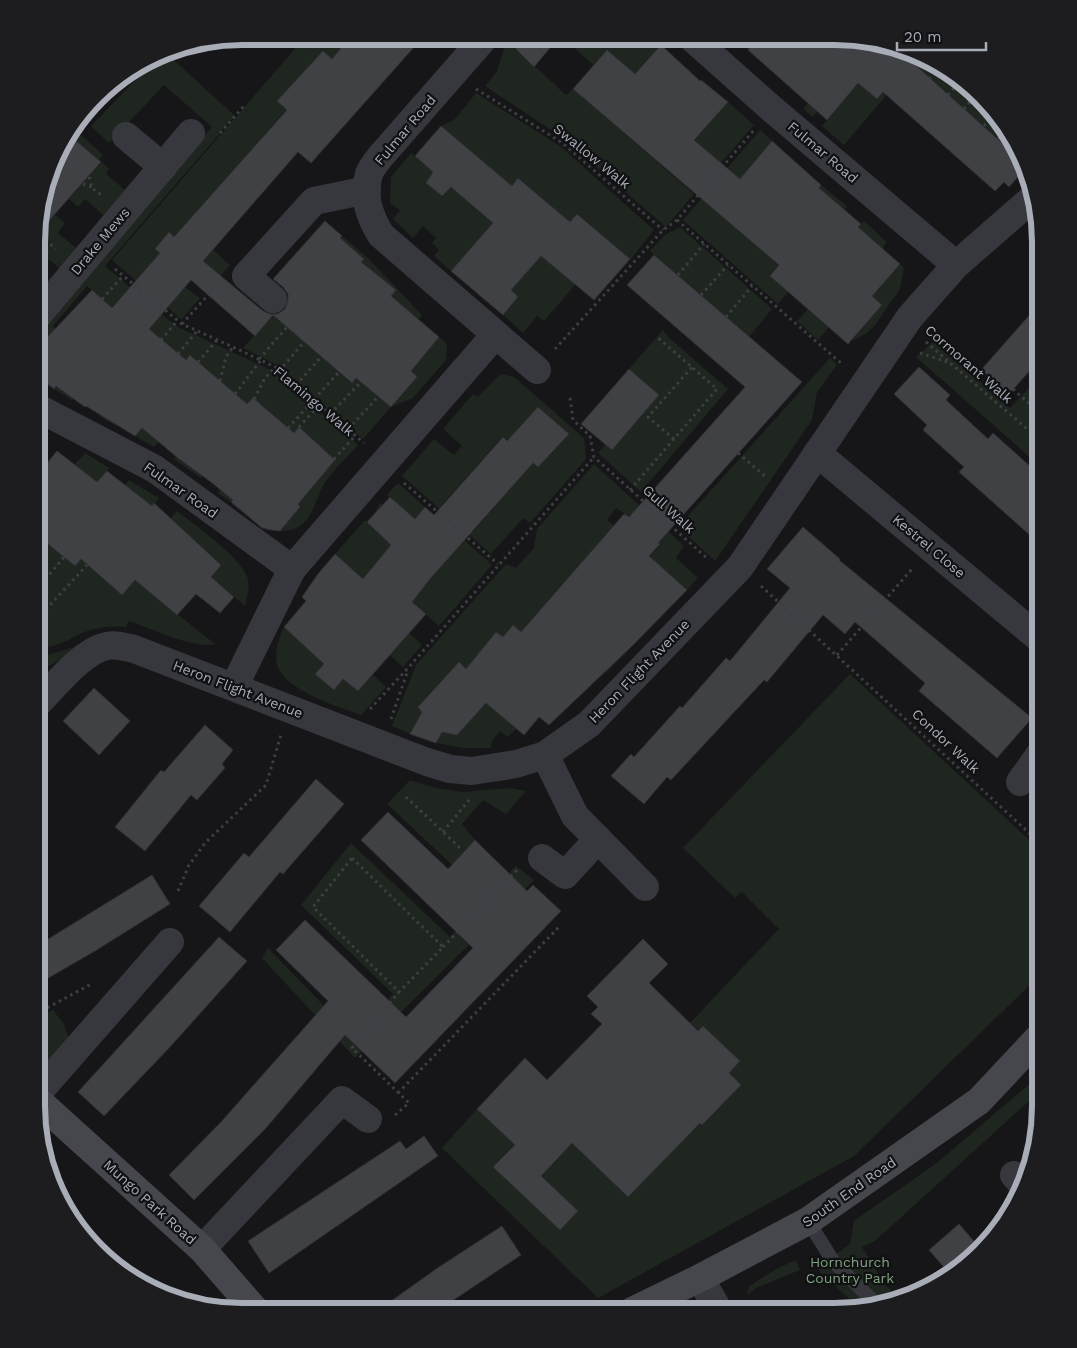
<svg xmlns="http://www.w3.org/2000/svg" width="1077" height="1348" viewBox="0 0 1077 1348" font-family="'Work Sans',sans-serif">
<rect width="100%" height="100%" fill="#161618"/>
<g fill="#1e261f" fill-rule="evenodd">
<path d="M306,36L351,37L271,127L298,152L295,155L268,131L136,281L112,260L299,44L306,49L311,42Z"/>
<path d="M512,37H526L516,49L566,95L573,89L694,194L666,227L563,138L485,86L497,71L506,43Z"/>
<path d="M563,37H655L662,44L650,57L674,58L691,71L673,92L702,108L716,92L719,94L703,113L712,120L728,102L754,125L721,163L686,132L625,65L607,50L593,65Z"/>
<path d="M740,38H809L807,40L877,99L891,82L895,85L844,145L822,126L840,104L830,97L813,117L803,109L808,103L793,90L810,71L799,62L783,81L748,50Z"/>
<path d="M166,53L235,116L105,266L176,326L271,370L358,445C348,457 335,468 327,480C311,502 315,531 280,531L300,507L287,495L248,482L231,502L218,493L221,489L218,458L201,478L174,459L191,439L174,424L154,447L135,436L126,414L117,426L99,416L109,404L91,377L72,400L54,389L69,371L51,357L38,373V326L212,127L164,85L109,143L91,126L158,57ZM87,286L128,322L186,361L191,355L247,405L253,398L294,433L299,427L335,460L302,499L75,345L53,326Z"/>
<path d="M913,57L949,71L1013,140L1022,161L917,67Z"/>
<path d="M476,93L560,146L654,230L630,260L578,214L570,222L519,178L512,186L441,126L455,119Z"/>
<path d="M73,128L103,155L99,160L68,134Z"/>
<path d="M760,130L772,141L760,155L779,165L788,155L806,172L814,193L821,185L847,206L830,226L847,240L864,221L887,242L882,249L904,268L900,289L875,325L867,333L854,340L853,339L882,305L803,236L770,275L789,291L778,304L683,220ZM703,199L800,234L775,262Z"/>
<path d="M411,153L433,172L426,183L442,196L451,187L503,232L541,255L576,284L544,321L537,316L523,333L503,315L518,297L502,284L486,301L468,285L476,276L479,258L469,251L451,271L434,256L439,250L432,243L436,238L423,226L413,238L393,219L400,210L390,203L391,177Z"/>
<path d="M102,162L109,169L106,174L130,194L108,219L85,199L78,207L69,199Z"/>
<path d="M54,214L65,223L58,233L80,251L63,271L40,252L38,254V233Z"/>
<path d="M680,227L772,309L749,337L650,251L665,235Z"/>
<path d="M342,236L369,259L422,315L402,338L410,351L420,360L439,337L447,344L446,360L413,398L391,407L363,439L277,365L243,348ZM300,338L383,347L417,377L391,407L357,378L351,383Z"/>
<path d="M213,250L230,265L214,283L197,268Z"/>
<path d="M185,287L200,298L181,320L168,307Z"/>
<path d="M809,308L829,327L818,340L797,321Z"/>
<path d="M663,330L668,337L728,389L641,492L598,453L605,445L612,450L659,395L629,369Z"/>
<path d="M934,341L1010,408L1041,375V467L916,357Z"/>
<path d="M830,358L837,365L817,392L812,420L715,561L678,527Z"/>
<path d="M502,374L514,377L584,438L586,459L530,523L523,518L491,554L402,476L434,439L454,455L462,446L443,429L473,394L478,397L497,377ZM538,407L568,434L538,467L533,463L473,532L442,505L502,437L507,441Z"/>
<path d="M85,453L109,468L92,489L125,485L129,480L159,498L138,521L156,535L177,511C194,524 243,559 248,579C250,587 247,598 245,606L217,582L201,599L195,594L221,564L203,548L174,545L139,584L215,644C196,650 149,628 129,621L126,627C111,626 96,627 82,633C67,639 55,650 37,647V535L75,566L105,532L48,510L37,500L38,460L46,465L59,482Z"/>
<path d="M594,464L684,546L676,558L698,578L687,590L667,572L652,589L671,606L648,630L630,614L616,632L632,646L607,672L589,656L574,672L591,686L566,709L549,695L508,737L500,731L492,741L491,748H464L436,743L443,730L457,735L494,694L504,639L496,632L488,643L472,674L459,662L418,707L422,712L410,734L392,726L416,665L506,564L516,568L534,548L537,529ZM616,508L625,514L660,545L548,671L506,633L513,625L521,632L614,526L607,520Z"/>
<path d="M398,483L425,507L407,528L416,596L464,540L492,565L439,626L384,577L409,633L422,645L403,667L345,614L325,664L316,674L334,690L343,679L358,691L373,675L386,687L361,715C339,707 284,690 277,665C274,652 279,638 284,627L298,640L319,592L311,584L318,574L337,591L335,554L365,520L383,537L391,529L374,514L380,503L386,508L393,500L387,495Z"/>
<path d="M75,647C63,657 53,668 37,668V655H47Z"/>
<path d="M850,674L1040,850V975L854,1156L598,1298L442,1148L477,1109L520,1149L562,1118L581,1152L628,1197L648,1073L702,1125L741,1085L729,1073L740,1061L703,1026L699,1031L690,1023L779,929L742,892L735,898L683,848Z"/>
<path d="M410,780L436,788L463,792L511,788L526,791L506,814L483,800L462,824L475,840L452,865L387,804Z"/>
<path d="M351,843L450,937L516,866L534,880L355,1058L262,958L268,948L355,1038L393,994L301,905Z"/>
<path d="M53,1010L64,1024L69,1040L44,1068L36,1061V1020Z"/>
<path d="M1040,1075V1091L875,1241L862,1247L885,1285L898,1296L859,1308L816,1268L850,1244L854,1221L938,1162Z"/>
<path d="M796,1260L800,1270L756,1288L747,1295L749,1287C764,1276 778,1267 796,1260Z"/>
</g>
<g fill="#404145" stroke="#303034">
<path d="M350,37H423L311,163L298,152L203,261L263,311L270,314H278L285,309L288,301V294L283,287L273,279L325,221L342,236L340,238L364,259L361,262L396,290L391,296L439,337L411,371L417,377L391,407L356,378L352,383L273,315L255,336L191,280L149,329L186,360L190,355L247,404L253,398L294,433L299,427L335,460L298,504L300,507L280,531L271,530L262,528L255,522L231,502L233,500L211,482L178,458L142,428L135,436L86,406L85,407L56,386L54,389L38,377V347L92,290L112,308L160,253L155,249L169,232L174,237L287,110L277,101L323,51L332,59Z"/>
<path d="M526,37H559L534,67L516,49Z"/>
<path d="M760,38H862L902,53L1022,161L1025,169L1009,187L1004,182L995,191L883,92L877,99L858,83L827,120L748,50Z"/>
<path d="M661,45L700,81L701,80L728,102L694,140L740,179L772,141L821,185L819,188L861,224L858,227L900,264L872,296L882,305L848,344L770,276L779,265L573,89L607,50L635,74Z"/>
<path d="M441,126L512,186L518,178L570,222L577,214L630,259L594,300L541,256L511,290L518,297L503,315L451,271L493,223L451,187L442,196L426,183L433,172L415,156Z"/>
<path d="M68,134L101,162L38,233V215L64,140Z"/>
<path d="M654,255L802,382L658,543L660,544L649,556L687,590L632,646L549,725L539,717L524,735L486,703L457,735L442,732L436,743L410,734L422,712L418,707L459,662L466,669L496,632L503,637L513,625L521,632L624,514L629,517L745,387L627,285Z"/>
<path d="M1041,302V358L1009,394L981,370Z"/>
<path d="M919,367L950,395L946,400L988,439L993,433L1041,476V545L959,472L964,467L923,430L927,425L894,394Z"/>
<path d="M629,369L659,395L612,450L581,424Z"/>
<path d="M538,407L569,434L538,467L533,463L430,579L412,602L426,614L358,691L343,679L334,690L315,674L324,664L284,627L306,601L302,597L318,574L335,554L363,579L391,545L367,522L390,497L415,519L425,507L434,515L503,437L507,441Z"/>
<path d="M57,451L97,482L107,471L152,506L154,503L221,565L211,577L234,597L220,613L196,594L177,615L135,580L122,595L81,559L75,566L37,535L38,474Z"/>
<path d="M803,527L840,559L839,560L1032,718L997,758L919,691L925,683L855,622L845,634L823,615L767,682L764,680L671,780L667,777L644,804L611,776L631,754L634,757L680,706L682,708L726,658L730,661L790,588L767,569Z"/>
<path d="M94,688L130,721L99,755L63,721Z"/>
<path d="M205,725L233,750L222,764L225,768L197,800L191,795L145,851L115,827L161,770L164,772Z"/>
<path d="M316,779L344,804L283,874L280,872L230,932L199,906L244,853L249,857Z"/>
<path d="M388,812L448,869L475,840L527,891L533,885L561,911L395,1083L345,1035L266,1128L194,1200L169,1175L221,1122L328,1001L276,950L305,920L406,1017L473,948L361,840Z"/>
<path d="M152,875L170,904L95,951L36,985L37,946Z"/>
<path d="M219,937L247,961L170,1047L104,1116L78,1092Z"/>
<path d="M643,939L668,964L649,983L698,1031L703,1026L740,1061L729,1073L741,1085L702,1125L700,1123L628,1197L572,1143L541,1176L578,1211L560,1230L493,1167L515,1145L477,1109L525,1058L547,1080L602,1024L591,1014L598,1007L587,996Z"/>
<path d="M424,1136L438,1156L269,1273L248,1241L400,1141L406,1149Z"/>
<path d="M959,1224L978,1246L949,1273L929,1250Z"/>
<path d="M502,1226L521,1255L437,1311H377L439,1267Z"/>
</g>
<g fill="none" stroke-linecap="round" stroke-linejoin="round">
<g stroke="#3d3f44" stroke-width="3" stroke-dasharray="2.5 4" stroke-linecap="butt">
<path d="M929,79L941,68"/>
<path d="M476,89L561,142L663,230"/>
<path d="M948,95L959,82"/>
<path d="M964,109L974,97"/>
<path d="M984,126L991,116"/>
<path d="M220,133L244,106"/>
<path d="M998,139L1005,131"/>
<path d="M1013,152L1016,147"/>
<path d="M89,177L92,188L101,195"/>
<path d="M83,184L92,187"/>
<path d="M677,220L842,364"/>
<path d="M42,228L44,239L56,249"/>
<path d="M38,238L44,239"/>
<path d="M115,269L182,324L233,347L275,367L364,443"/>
<path d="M678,275L704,244"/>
<path d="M701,295L728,265"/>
<path d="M102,299L123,276"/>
<path d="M121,315L142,291"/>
<path d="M726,317L752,286"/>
<path d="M182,324L218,284"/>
<path d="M144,325L160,306"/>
<path d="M161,340L177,321"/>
<path d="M926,342L1041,441"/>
<path d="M555,349L663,230L677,220L754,130"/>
<path d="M920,353L947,362"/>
<path d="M178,354L197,331"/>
<path d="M259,359L287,327"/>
<path d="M198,362L217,340"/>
<path d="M279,371L304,342"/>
<path d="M1029,371L1041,382"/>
<path d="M220,381L226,357L233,347"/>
<path d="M296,385L321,357"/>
<path d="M1013,389L1041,414"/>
<path d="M235,394L261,360"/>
<path d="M570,398L573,420L590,436L594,457L709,560"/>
<path d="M254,399L265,378L275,367"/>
<path d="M330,414L361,382"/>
<path d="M299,427L319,405"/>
<path d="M288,428L339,372"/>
<path d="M348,429L378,397"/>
<path d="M674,439L648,417L692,367"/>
<path d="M738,453L766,477"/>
<path d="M334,459L355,436"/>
<path d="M404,483L498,564"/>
<path d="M630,490L717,389L657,337"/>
<path d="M37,546L43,539"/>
<path d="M761,586L1040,843"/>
<path d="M37,589L64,557"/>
<path d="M37,619L87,565"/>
<path d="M37,651L46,650"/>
<path d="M837,655L912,569"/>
<path d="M370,709L409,667L594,457"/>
<path d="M391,719L408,670"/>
<path d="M406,797L460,848"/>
<path d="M443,832L469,800"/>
<path d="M352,858L443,947L399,992L313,907Z"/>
<path d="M178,891L189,865L205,843L266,785L281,735"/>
<path d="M443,947L517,870"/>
<path d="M36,1014L93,983"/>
<path d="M398,1093L560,926"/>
<path d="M395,1115L409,1103L352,1048L399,992"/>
</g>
<path stroke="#37383d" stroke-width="14" d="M808,1221L833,1261L875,1303"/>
<g stroke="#37383d" stroke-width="28">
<path d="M485,37L380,157C376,162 371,168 369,174C362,196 369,216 381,235L537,370"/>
<path d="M692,38L772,109L956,265"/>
<path d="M126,136L163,167"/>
<path d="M273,299L246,276L314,201L367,190"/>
<path d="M38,315L191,133"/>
<path d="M38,408L155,469L292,569"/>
<path d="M817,453L1041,640"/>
<path d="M234,687L292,569L495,335"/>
<path d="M37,700L39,702C56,685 82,651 107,646C116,644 125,647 134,649L427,762L450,769L472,771L516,764L545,755L589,724L740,567L910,317L956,265L1035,196"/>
<path d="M545,755L575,816L645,887"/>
<path d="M1020,782L1040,754"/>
<path d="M542,858L565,875L598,839"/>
<path d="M36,1095L170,942"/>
<path d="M1014,1175L1023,1185"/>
<path d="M202,1249L342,1100L368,1119"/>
<path d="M700,1278L719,1311"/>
</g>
<g stroke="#45474d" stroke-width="28">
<path d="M36,1099L202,1249L256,1311"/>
<path d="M632,1311L700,1278L808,1221L979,1101L1040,1036"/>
</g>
</g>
<g text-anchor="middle" stroke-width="4.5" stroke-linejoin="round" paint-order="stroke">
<g font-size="14" fill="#a8adb8" stroke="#111113">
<text transform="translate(405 130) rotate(-50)" y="5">Fulmar Road</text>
<text transform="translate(823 152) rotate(40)" y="5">Fulmar Road</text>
<text transform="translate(592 156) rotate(39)" y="5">Swallow Walk</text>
<text transform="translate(100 241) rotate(-50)" y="5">Drake Mews</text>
<text transform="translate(969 364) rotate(41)" y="5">Cormorant Walk</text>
<text transform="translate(314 401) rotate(40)" y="5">Flamingo Walk</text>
<text transform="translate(181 490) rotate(35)" y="5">Fulmar Road</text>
<text transform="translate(669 509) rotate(42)" y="5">Gull Walk</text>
<text transform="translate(929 546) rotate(40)" y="5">Kestrel Close</text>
<text transform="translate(639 671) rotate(-46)" y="5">Heron Flight Avenue</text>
<text transform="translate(238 689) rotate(21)" y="5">Heron Flight Avenue</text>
<text transform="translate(946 741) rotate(43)" y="5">Condor Walk</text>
<text transform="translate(849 1192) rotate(-35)" y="5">South End Road</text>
<text transform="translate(150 1202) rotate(42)" y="5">Mungo Park Road</text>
</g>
<g font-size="14" fill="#7fa381" stroke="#111113">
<text x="850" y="1267">Hornchurch<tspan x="850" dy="16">Country Park</tspan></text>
</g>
</g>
<path d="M0 0H1077V1348H0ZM242 45H835A197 197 0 0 1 1032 242V1106A197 197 0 0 1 835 1303H242A197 197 0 0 1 45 1106V242A197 197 0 0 1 242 45Z" fill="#1d1d20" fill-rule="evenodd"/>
<path fill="none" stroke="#a8adb8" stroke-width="6" d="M242 45H835A197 197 0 0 1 1032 242V1106A197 197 0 0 1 835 1303H242A197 197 0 0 1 45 1106V242A197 197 0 0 1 242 45Z"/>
<path d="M897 42v8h89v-8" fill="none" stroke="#a8adb8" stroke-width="2.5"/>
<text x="904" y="42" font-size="15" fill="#a8adb8" stroke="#111113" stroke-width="4" paint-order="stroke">20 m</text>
</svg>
